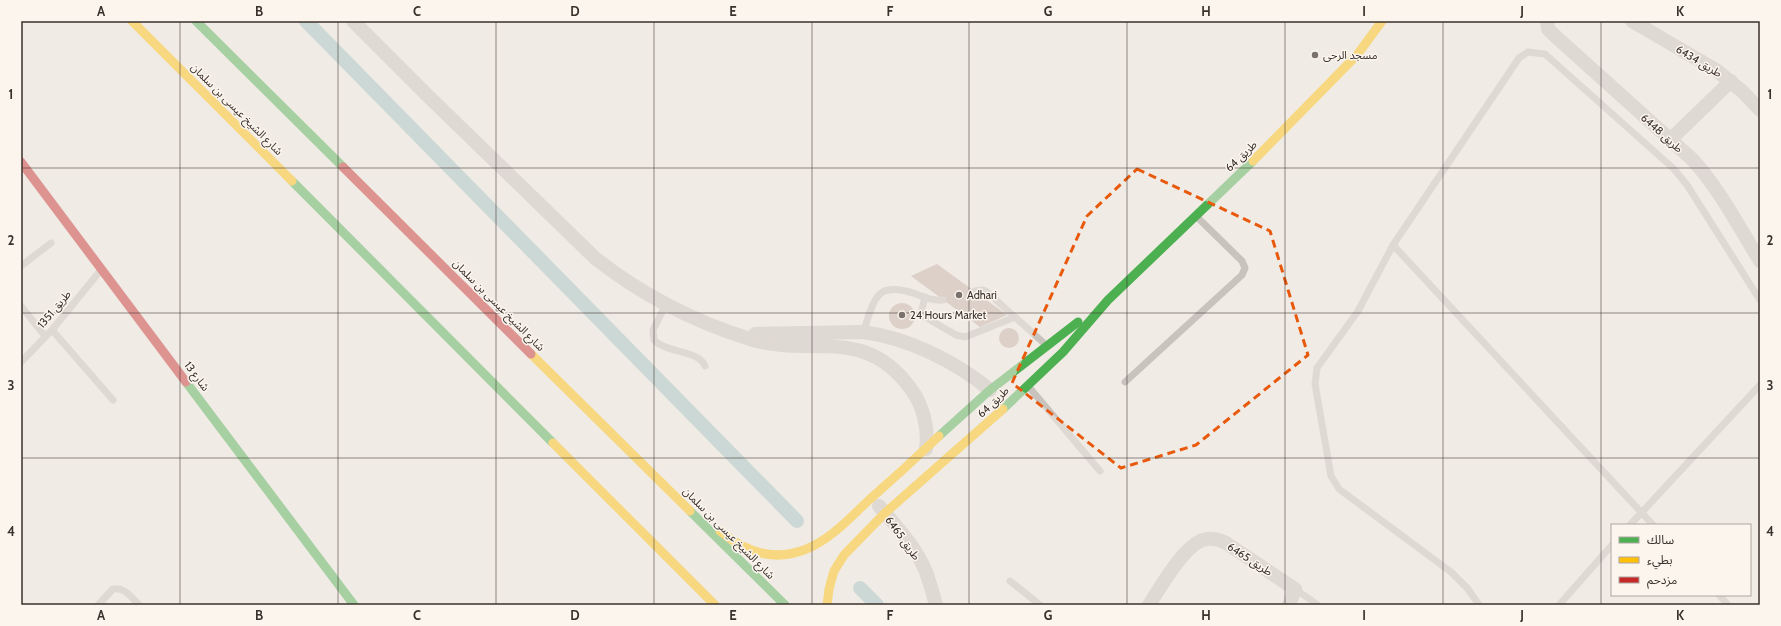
<svg xmlns="http://www.w3.org/2000/svg" width="1781" height="626" viewBox="0 0 1781 626" font-family="Cabin,'Noto Sans Arabic',sans-serif">
<rect width="100%" height="100%" fill="#f0ebe5"/>
<g fill="none" stroke-linecap="round" stroke-linejoin="round">
<g stroke="#a1c2c1" stroke-width="14">
<path d="M306,21L797,521"/>
<path d="M860,588L877,605"/>
</g>
</g>
<g fill="#c3afa7">
<path d="M937,264L1007,315L980,327L911,276Z"/>
<circle cx="902" cy="316" r="13"/>
<circle cx="1009" cy="338" r="10"/>
</g>
<g fill="none" stroke-linecap="round" stroke-linejoin="round">
<g stroke="#c9c3be" stroke-width="7">
<path d="M1393,245L1653,525"/>
<path d="M21,266L51,243"/>
<path d="M975,291L983,290L987,292L1046,345"/>
<path d="M925,297L922,309L925,317L956,335L965,337L1015,317"/>
<path d="M21,306L45,336"/>
<path d="M665,306L653,330L654,340C666,353 699,350 705,366"/>
<path d="M52,330L113,400"/>
<path d="M863,332C875,299 875,280 916,294C925,298 933,301 943,300"/>
<path d="M21,362L52,330L100,271"/>
<path d="M1125,382L1242,275L1245,268L1242,261L1197,217"/>
<path d="M1028,386L1100,471"/>
<path d="M1630,525L1760,385"/>
<path d="M1010,581L1040,605"/>
<path d="M1295,589L1318,605"/>
<path d="M1719,595L1728,605"/>
<path d="M98,605L113,589C125,587 131,597 139,605"/>
<path d="M1479,605L1468,589L1451,572L1339,489L1331,476L1315,384L1317,368L1358,311L1393,245L1519,58L1528,52L1545,54L1674,169L1687,185L1760,300"/>
<path d="M1559,605L1612,545"/>
</g>
<g stroke="#c9c3be" stroke-width="14">
<path d="M353,21L429,97L595,258C643,296 692,321 750,339C812,358 864,324 911,389C923,405 929,429 926,449"/>
<path d="M1547,21L1548,29L1554,35L1693,160C1720,190 1739,227 1760,261"/>
<path d="M1632,21L1716,70L1743,92L1760,110"/>
<path d="M1670,140L1731,81"/>
<path d="M755,334L863,332C908,338 955,361 990,390"/>
<path d="M879,506C896,526 916,547 926,572C930,583 933,594 936,605"/>
<path d="M1149,605C1160,588 1186,541 1207,539C1214,538 1220,540 1226,543L1295,589L1289,605"/>
</g>
<g stroke="#4caf50" stroke-width="9">
<path d="M196,21L343,167"/>
<path d="M292,181L553,443"/>
<path d="M186,382L354,605"/>
<path d="M1003,409L1063,352L1108,300L1253,161"/>
<path d="M939,436L990,390L1078,322"/>
<path d="M690,511L785,605"/>
</g>
<g stroke="#ffc107" stroke-width="9">
<path d="M132,21L292,181"/>
<path d="M1253,161L1357,55L1382,21"/>
<path d="M531,354L690,511"/>
<path d="M553,443L715,605"/>
<path d="M720,531C757,562 795,563 833,533C846,523 857,511 869,500C893,479 916,458 939,436"/>
<path d="M827,605L829,589L834,571L844,555L885,513L1003,409"/>
</g>
<g stroke="#c62828" stroke-width="9">
<path d="M21,162L186,382"/>
<path d="M343,167L531,354"/>
</g>
</g>
<path d="M0 0H1781V626H0ZM1137,169L1270,231L1308,355L1196,445L1121,468L1012,383L1087,216Z" fill="#f0ebe5" fill-opacity=".55" fill-rule="evenodd"/>
<path fill="none" stroke="#e8590c" stroke-width="3" stroke-dasharray="8 5" stroke-linejoin="round" d="M1137,169L1270,231L1308,355L1196,445L1121,468L1012,383L1087,216Z"/>
<path fill="none" stroke="#3b302b" stroke-width="1" stroke-opacity="0.55" d="M180,21V605M338,21V605M496,21V605M654,21V605M812,21V605M969,21V605M1127,21V605M1285,21V605M1443,21V605M1601,21V605M21,168H1760M21,313H1760M21,458H1760"/>
<g fill="#7a716c" stroke="#fbf5ee" stroke-width="1.5">
<circle cx="1315" cy="55" r="4"/>
<circle cx="959" cy="295" r="4"/>
<circle cx="902" cy="315" r="4"/>
</g>
<g text-anchor="middle" stroke-width="3" stroke-linejoin="round" paint-order="stroke">
<g font-size="11" fill="#3b302b" stroke="#fbf5ee" text-anchor="start">
<text x="1323" y="59">مسجد الرحى</text>
<text x="967" y="299">Adhari</text>
<text x="910" y="319">24 Hours Market</text>
</g>
<g font-size="11" fill="#3b302b" stroke="#fbf5ee">
<text transform="translate(1699 61) rotate(31)" y="4">طريق 6434</text>
<text transform="translate(237 109) rotate(45)" y="4">شارع الشيخ عيسى بن سلمان</text>
<text transform="translate(1662 133) rotate(42)" y="4">طريق 6448</text>
<text transform="translate(1241 156) rotate(-44)" y="4">طريق 64</text>
<text transform="translate(499 305) rotate(45)" y="4">شارع الشيخ عيسى بن سلمان</text>
<text transform="translate(54 309) rotate(-50)" y="4">طريق 1351</text>
<text transform="translate(197 376) rotate(53)" y="4">شارع 13</text>
<text transform="translate(993 402) rotate(-44)" y="4">طريق 64</text>
<text transform="translate(729 533) rotate(45)" y="4">شارع الشيخ عيسى بن سلمان</text>
<text transform="translate(903 538) rotate(54)" y="4">طريق 6465</text>
<text transform="translate(1250 559) rotate(33)" y="4">طريق 6465</text>
</g>
</g>
<rect width="1781" height="626" fill="none" stroke="#fbf5ee" stroke-width="44"/>
<rect x="1611" y="524" width="140" height="72" fill="#fbf5ee" stroke="#aea6a0"/>
<rect x="1619" y="537" width="20" height="6" fill="#4caf50" stroke="#aea6a0"/>
<text x="1647" y="544" font-size="12" fill="#3b302b">سالك</text>
<rect x="1619" y="557" width="20" height="6" fill="#ffc107" stroke="#aea6a0"/>
<text x="1647" y="564" font-size="12" fill="#3b302b">بطيء</text>
<rect x="1619" y="577" width="20" height="6" fill="#c62828" stroke="#aea6a0"/>
<text x="1647" y="584" font-size="12" fill="#3b302b">مزدحم</text>
<rect x="22" y="22" width="1737" height="582" fill="none" stroke="#3b302b" stroke-width="1.5"/>
<g font-size="13" text-anchor="middle" font-weight="bold" fill="#3b302b">
<text x="101" y="16">A</text>
<text x="259" y="16">B</text>
<text x="417" y="16">C</text>
<text x="575" y="16">D</text>
<text x="733" y="16">E</text>
<text x="890" y="16">F</text>
<text x="1048" y="16">G</text>
<text x="1206" y="16">H</text>
<text x="1364" y="16">I</text>
<text x="1522" y="16">J</text>
<text x="1680" y="16">K</text>
<text x="11" y="99">1</text>
<text x="1770" y="99">1</text>
<text x="11" y="245">2</text>
<text x="1770" y="245">2</text>
<text x="11" y="390">3</text>
<text x="1770" y="390">3</text>
<text x="11" y="536">4</text>
<text x="1770" y="536">4</text>
<text x="101" y="620">A</text>
<text x="259" y="620">B</text>
<text x="417" y="620">C</text>
<text x="575" y="620">D</text>
<text x="733" y="620">E</text>
<text x="890" y="620">F</text>
<text x="1048" y="620">G</text>
<text x="1206" y="620">H</text>
<text x="1364" y="620">I</text>
<text x="1522" y="620">J</text>
<text x="1680" y="620">K</text>
</g>
</svg>
